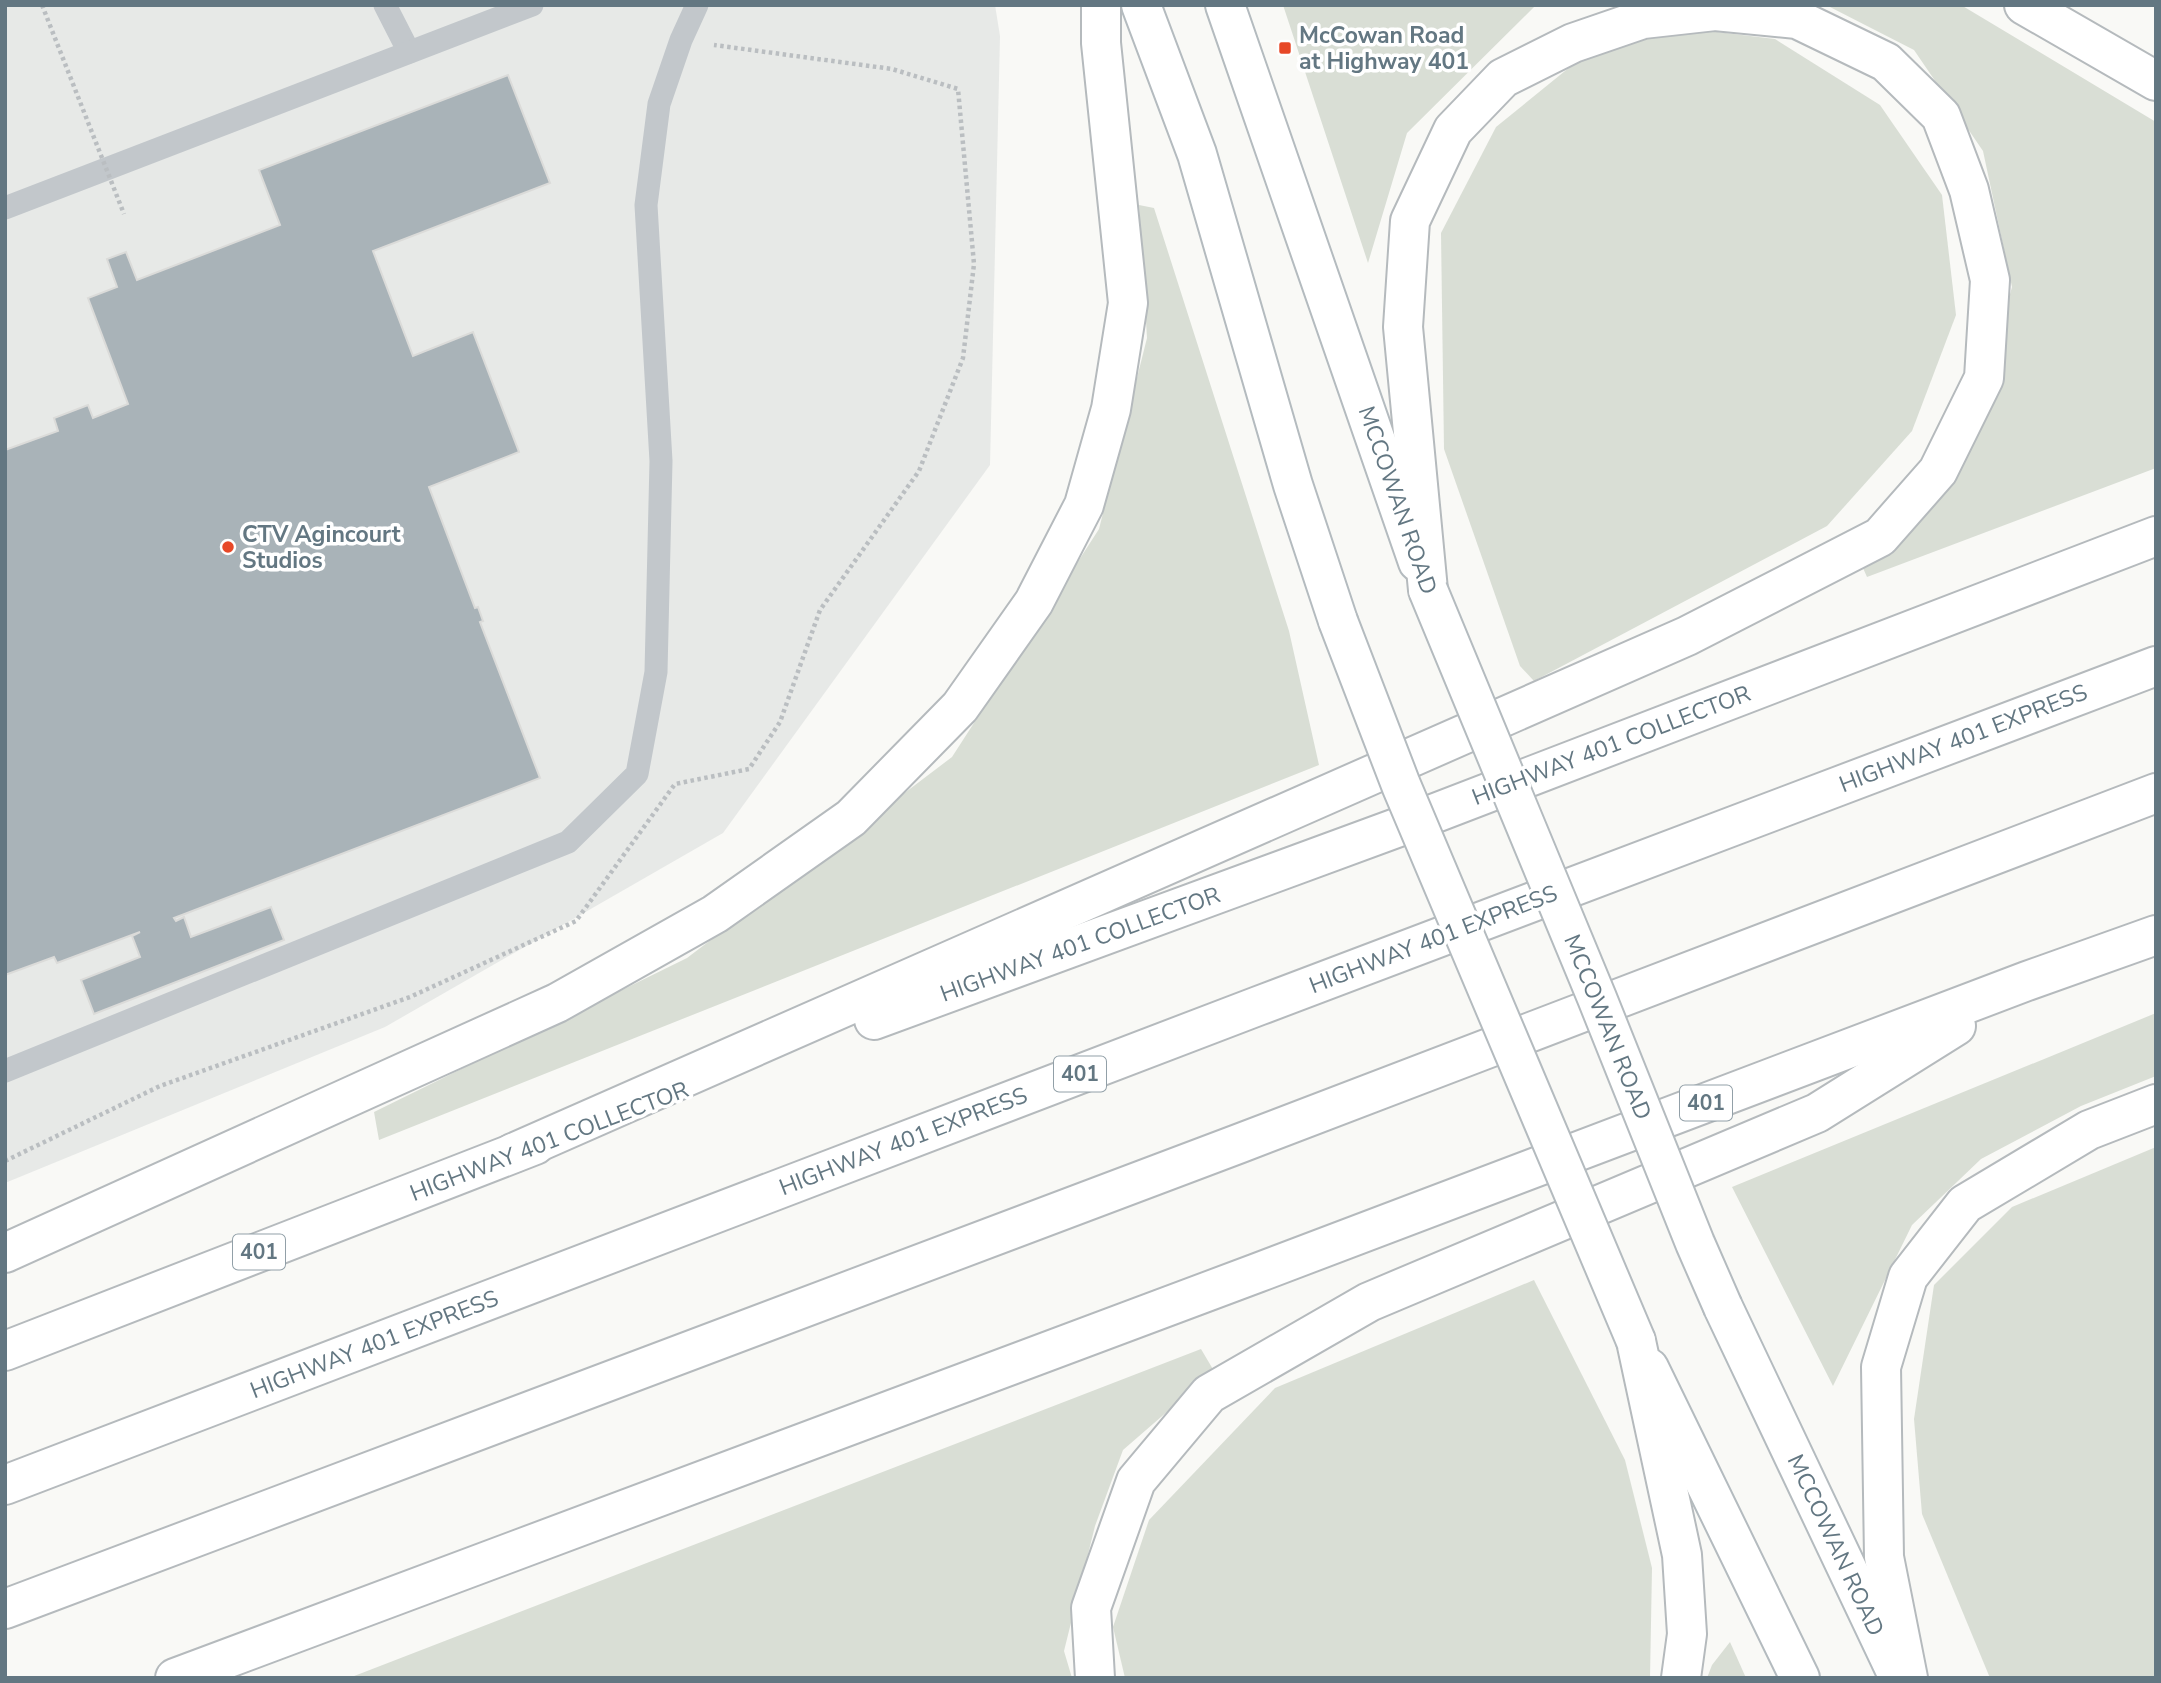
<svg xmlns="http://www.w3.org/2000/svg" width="2161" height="1683" viewBox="0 0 2161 1683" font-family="'Nunito Sans',sans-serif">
<rect width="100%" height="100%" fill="#f9f9f6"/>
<path fill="#e7e9e7" d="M5,5H995L1000,36L990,465L723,833L385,1027L5,1183Z"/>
<g fill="#d9ded5">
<path d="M1283,5H1536L1407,133L1368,263Z"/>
<path d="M1826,5H1961L2156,122V468L1867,577L1859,559L1969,445L2012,287L1983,151L1914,50Z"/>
<path d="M1684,28L1775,39L1880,105L1942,195L1956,315L1912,431L1827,526L1534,681L1520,666L1444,449L1441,233L1496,127L1581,58Z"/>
<path d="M1139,205L1154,208L1289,631L1319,765L379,1140L374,1112L687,958L952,757L1099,529L1147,338Z"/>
<path d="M2156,1013V1076L2081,1106L1981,1159L1912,1225L1833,1386L1732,1187Z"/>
<path d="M2156,1147V1678H1990L1922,1514L1914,1419L1934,1285L2012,1207Z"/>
<path d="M1534,1280L1625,1460L1652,1568L1650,1678H1125L1113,1627L1149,1520L1275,1388Z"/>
<path d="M1201,1349L1214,1371L1123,1450L1095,1526L1064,1651L1072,1678H349Z"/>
<path d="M1730,1642L1746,1678H1707L1712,1665Z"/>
</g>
<path fill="#a9b3b8" stroke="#dbdbd9" stroke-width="2" d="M508,75L550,183L373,251L413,356L473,332L519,452L429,487L475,608L478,607L483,621L480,622L540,778L174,918L176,921L184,917L191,937L271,907L284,940L94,1014L81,980L140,957L132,936L140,932L57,963L54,957L5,975V450L58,431L54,418L88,405L93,418L128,404L88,298L117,287L107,259L126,252L137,280L280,225L259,170Z"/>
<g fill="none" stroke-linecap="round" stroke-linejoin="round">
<defs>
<g id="secondary">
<path d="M1141,5L1197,154L1293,485L1338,621"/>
<path d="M1225,5L1418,562"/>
<path d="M1723,1307L1899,1678"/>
<path d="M1649,1368L1800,1678"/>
</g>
<g id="motorway">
<path d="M2024,5L2156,81"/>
<path d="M874,1020L1399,827L2156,536"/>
<path d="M513,1153L1687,636L1880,537L1938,471L1984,378L1990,280L1969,190L1941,116L1886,62L1797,19L1715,11L1643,19L1573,43L1503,78L1453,130L1410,221L1403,327L1428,590"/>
<path d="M5,1253L557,1003L715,914L851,818L960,707L1034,602L1084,505L1111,409L1128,303L1101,43V5"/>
<path d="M1636,1341L1682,1555L1687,1634L1681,1678"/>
<path d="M5,1351L535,1145"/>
<path d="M5,1485L1258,1006L2156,666"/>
<path d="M5,1609L1238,1144L2156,793"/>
<path d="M175,1678L1257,1273L2027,981L2156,935"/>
<path d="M1095,1678L1091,1608L1136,1481L1209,1394L1369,1302L1817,1113L1956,1026"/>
<path d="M1908,1678L1884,1557L1881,1367L1908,1277L1965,1204L2089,1130L2156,1104"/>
</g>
</defs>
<use href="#secondary" stroke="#b4bbbf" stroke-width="42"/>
<use href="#motorway" stroke="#b5babd" stroke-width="42"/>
<path stroke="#babec1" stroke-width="4.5" stroke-dasharray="3.5 3.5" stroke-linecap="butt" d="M5,1161L160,1086L410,997L576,921L675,784L749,769L780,722L820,610L919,471L963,358L974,264L958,89L892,69L714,45"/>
<g stroke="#c2c7cb" stroke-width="23">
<path d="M385,5L409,52"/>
<path d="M5,208L532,5"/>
<path d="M5,1071L568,842L637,774L656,672L661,461L646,205L659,104L681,40L697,5"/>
</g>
<use href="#secondary" stroke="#fff" stroke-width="38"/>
<use href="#motorway" stroke="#fff" stroke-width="38"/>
<defs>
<g id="secondary-bridge">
<path d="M1428,590L1597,998L1695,1243L1723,1307"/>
<path d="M1338,621L1401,785L1636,1341"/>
</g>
</defs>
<use href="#secondary-bridge" stroke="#b4bbbf" stroke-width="42" stroke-linecap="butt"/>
<path stroke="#babec1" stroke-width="4.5" stroke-dasharray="3.5 3.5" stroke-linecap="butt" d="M42,5L124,214"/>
<use href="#secondary-bridge" stroke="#fff" stroke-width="38"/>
</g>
<g fill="#e74828" stroke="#fff" stroke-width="2.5">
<rect x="1278" y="41" width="14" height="14" rx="3.5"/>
<circle cx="228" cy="547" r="7"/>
</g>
<g text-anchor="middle" stroke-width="7" stroke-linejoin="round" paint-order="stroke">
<g fill="#fff" stroke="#92a0a8" stroke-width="2">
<rect x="1054" y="1056.5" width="52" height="35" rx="5"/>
<rect x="1680" y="1085.5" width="52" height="35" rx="5"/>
<rect x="233" y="1234.5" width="52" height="35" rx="5"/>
</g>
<g font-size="21" font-weight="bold" fill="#637782">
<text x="1080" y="1081">401</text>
<text x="1706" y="1110">401</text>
<text x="259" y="1259">401</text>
</g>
<g font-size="23" font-weight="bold" fill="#637782" stroke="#fff" text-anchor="start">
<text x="1299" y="43">McCowan Road<tspan x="1299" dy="26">at Highway 401</tspan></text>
<text x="242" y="542">CTV Agincourt<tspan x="242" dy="26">Studios</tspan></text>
</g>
<g font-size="23" fill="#637782" stroke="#fff">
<text transform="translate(1398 500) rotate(71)" y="8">MCCOWAN ROAD</text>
<text transform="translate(1963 738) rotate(-21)" y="8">HIGHWAY 401 EXPRESS</text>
<text transform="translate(1611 745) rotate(-21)" y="8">HIGHWAY 401 COLLECTOR</text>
<text transform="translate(1433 939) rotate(-21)" y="8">HIGHWAY 401 EXPRESS</text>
<text transform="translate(1080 944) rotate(-20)" y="8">HIGHWAY 401 COLLECTOR</text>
<text transform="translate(1608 1027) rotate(68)" y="8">MCCOWAN ROAD</text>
<text transform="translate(549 1141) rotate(-21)" y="8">HIGHWAY 401 COLLECTOR</text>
<text transform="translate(903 1141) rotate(-21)" y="8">HIGHWAY 401 EXPRESS</text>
<text transform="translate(374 1344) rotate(-21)" y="8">HIGHWAY 401 EXPRESS</text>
<text transform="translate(1836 1545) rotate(65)" y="8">MCCOWAN ROAD</text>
</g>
</g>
<rect width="2161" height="1683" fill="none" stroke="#637782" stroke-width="14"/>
</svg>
